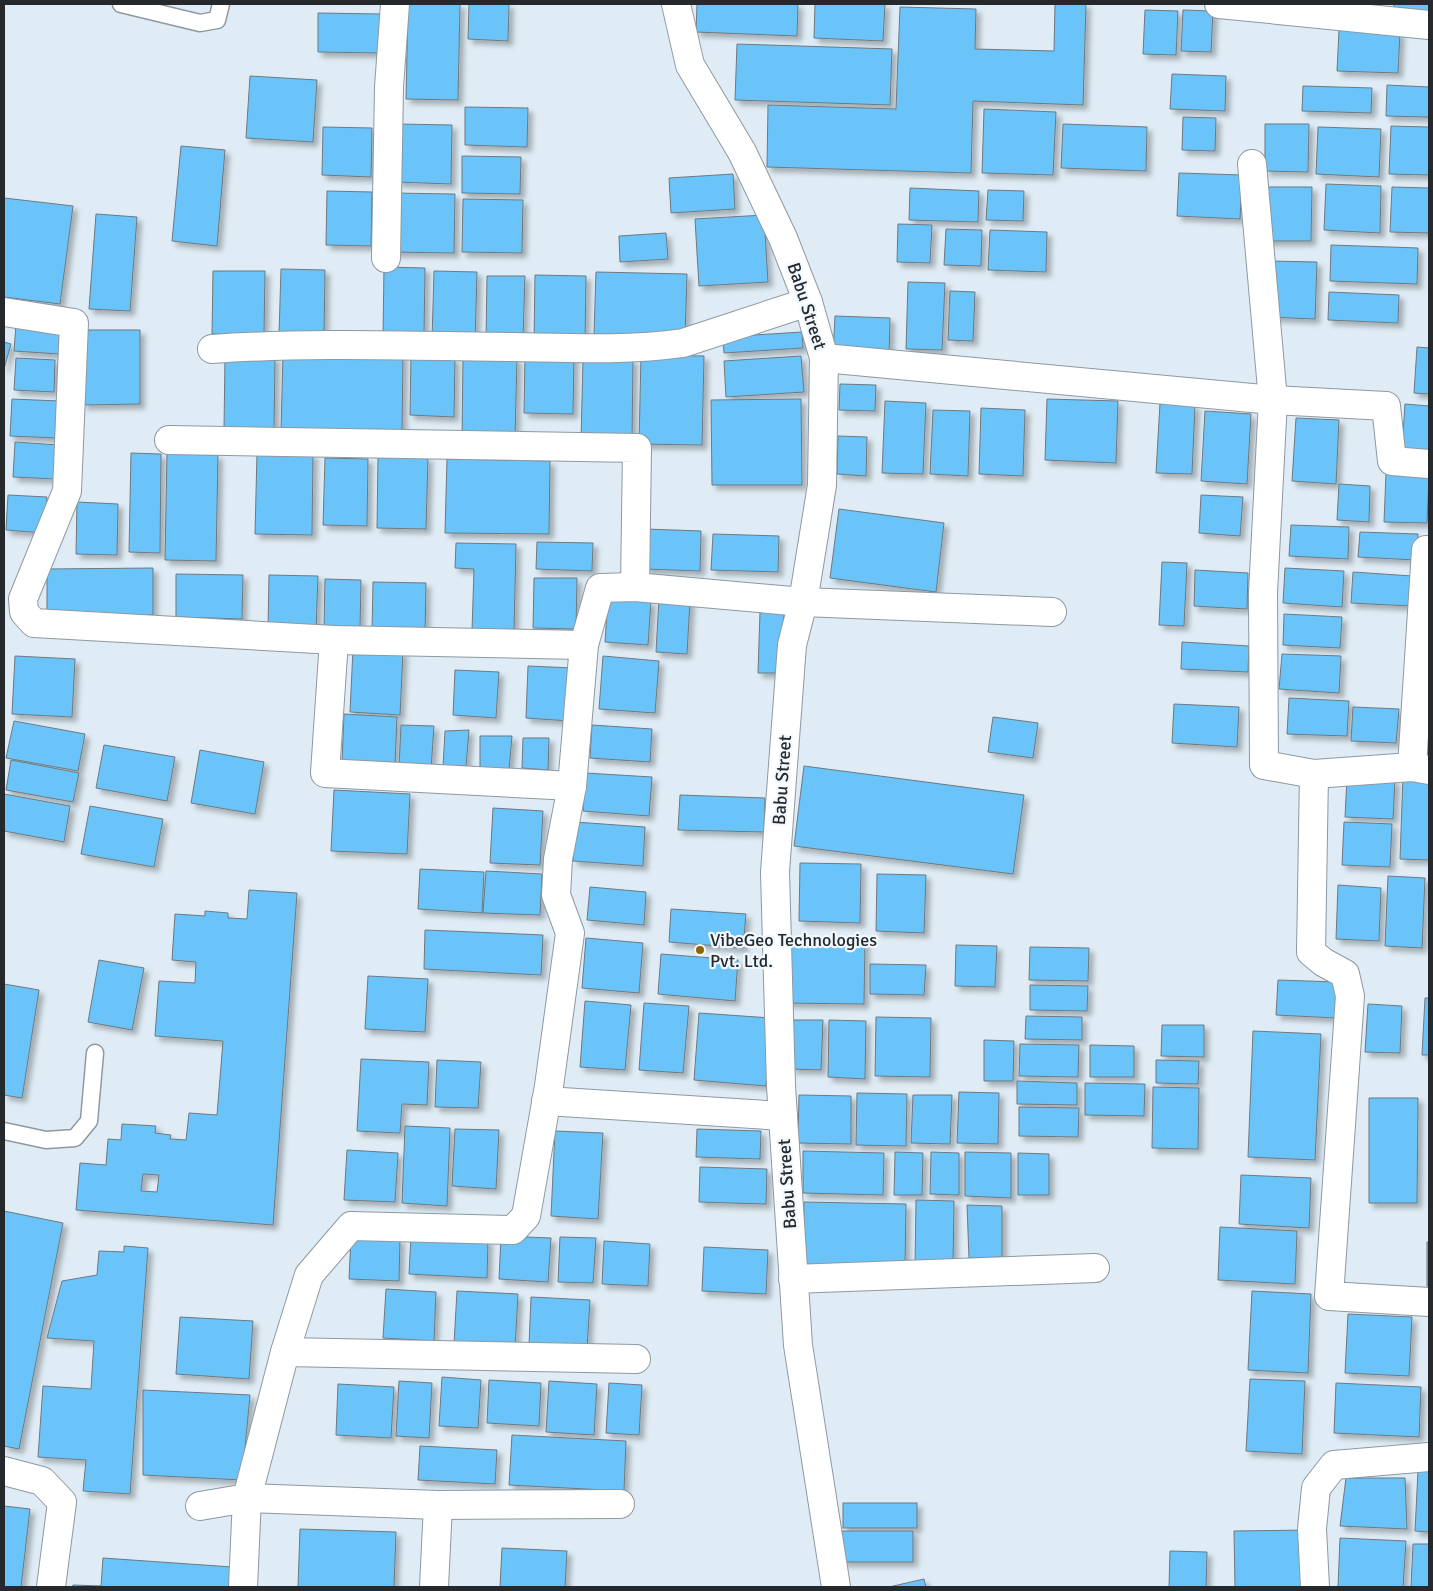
<svg xmlns="http://www.w3.org/2000/svg" width="1433" height="1591" viewBox="0 0 1433 1591" font-family="Signika,sans-serif">
<defs>
<filter id="shadow"><feDropShadow dx="4.5" dy="4.5" stdDeviation="2.5" flood-color="#0004"/></filter>
</defs>
<rect width="100%" height="100%" fill="#dfecf5"/>
<g fill="#6ac4fa" stroke="#6d7980" fill-rule="evenodd" filter="url(#shadow)">
<path d="M408,4H460L458,100L406,99Z"/>
<path d="M469,4H509L508,41L468,39Z"/>
<path d="M697,4H798L797,36L696,32Z"/>
<path d="M815,4H885L883,41L814,38Z"/>
<path d="M1055,4H1086L1083,105L973,101L971,173L767,167L768,105L896,109L900,7L976,9L975,49L1054,51Z"/>
<path d="M1394,4H1429V20L1393,19Z"/>
<path d="M1145,10L1178,11L1176,55L1143,54Z"/>
<path d="M1183,10L1213,11L1211,52L1181,51Z"/>
<path d="M318,13L381,14V53L318,52Z"/>
<path d="M1339,30L1400,32L1398,73L1337,71Z"/>
<path d="M737,44L892,49L890,105L735,100Z"/>
<path d="M1172,74L1226,76L1225,111L1170,109Z"/>
<path d="M250,76L317,80L313,142L246,138Z"/>
<path d="M1387,85L1429,87V117L1386,116Z"/>
<path d="M1303,86L1372,88L1371,113L1302,111Z"/>
<path d="M465,107L528,108L527,147L465,145Z"/>
<path d="M984,109L1056,112L1053,175L982,173Z"/>
<path d="M1183,117L1216,118L1215,151L1182,150Z"/>
<path d="M398,124L452,125L451,184L397,182Z"/>
<path d="M1063,124L1147,127L1146,171L1061,168Z"/>
<path d="M1265,124H1309L1308,172L1265,171Z"/>
<path d="M1391,126L1429,127V175L1389,174Z"/>
<path d="M323,127L372,128L371,177L322,175Z"/>
<path d="M1318,127L1381,129L1379,177L1316,174Z"/>
<path d="M181,146L225,150L217,246L172,241Z"/>
<path d="M462,156L521,157L520,194L462,193Z"/>
<path d="M1179,173L1242,175L1240,219L1177,216Z"/>
<path d="M733,174L735,209L671,213L669,178Z"/>
<path d="M1326,184L1381,186L1380,233L1324,230Z"/>
<path d="M1261,187H1312L1311,241H1261Z"/>
<path d="M1392,187L1429,188V233L1390,232Z"/>
<path d="M910,188L979,191L978,222L909,220Z"/>
<path d="M988,190L1024,191L1023,221L986,220Z"/>
<path d="M327,191L372,192L371,246L326,245Z"/>
<path d="M394,193L455,194L454,253L393,252Z"/>
<path d="M4,198L73,206L60,304L4,297Z"/>
<path d="M463,199L523,200L522,253L462,252Z"/>
<path d="M96,214L137,217L130,311L89,309Z"/>
<path d="M764,215L768,282L699,286L695,219Z"/>
<path d="M898,224L932,225L930,263L897,262Z"/>
<path d="M946,229L982,230L981,266L944,265Z"/>
<path d="M990,230L1047,232L1046,272L988,270Z"/>
<path d="M666,233L668,259L620,262L619,236Z"/>
<path d="M1331,245L1418,248L1417,284L1330,281Z"/>
<path d="M1270,261L1317,262L1315,319L1268,317Z"/>
<path d="M384,267L425,268L424,335H383Z"/>
<path d="M281,269L325,270L324,335H279Z"/>
<path d="M213,271H265L264,335L212,334Z"/>
<path d="M434,271L477,272L475,341L432,339Z"/>
<path d="M596,272L687,274L685,336L594,334Z"/>
<path d="M535,275L586,276L585,341L534,339Z"/>
<path d="M487,276H525L523,337H486Z"/>
<path d="M908,282L945,283L942,350L906,349Z"/>
<path d="M950,291L975,292L973,341L948,340Z"/>
<path d="M1329,292L1399,295L1398,323L1328,320Z"/>
<path d="M835,316L890,318L889,356L833,354Z"/>
<path d="M16,324L61,327L59,354L14,351Z"/>
<path d="M83,330H140V404L83,405Z"/>
<path d="M802,332L803,348L724,353L723,337Z"/>
<path d="M4,342L11,344L4,369Z"/>
<path d="M1417,347L1429,348V394L1414,393Z"/>
<path d="M283,353L403,355L402,435L281,433Z"/>
<path d="M525,355H574L573,414L524,413Z"/>
<path d="M641,355L704,356L702,445L639,444Z"/>
<path d="M225,356L275,357L274,430L224,429Z"/>
<path d="M411,356L455,358L454,417L410,415Z"/>
<path d="M463,356L517,358L515,437L462,436Z"/>
<path d="M801,356L804,392L726,397L724,361Z"/>
<path d="M16,358L55,360L54,392L14,390Z"/>
<path d="M583,359H633L632,441L581,440Z"/>
<path d="M840,384L876,385L875,411L839,410Z"/>
<path d="M12,399L60,401L57,438L10,436Z"/>
<path d="M801,399L802,485H712L711,400Z"/>
<path d="M1047,399L1118,401L1116,463L1045,460Z"/>
<path d="M885,401L926,403L923,474L882,473Z"/>
<path d="M1160,403L1195,405L1192,474L1156,473Z"/>
<path d="M1405,404L1429,406V451L1402,450Z"/>
<path d="M981,408L1025,410L1023,476L979,474Z"/>
<path d="M933,410L970,411L968,476L930,474Z"/>
<path d="M1205,411L1251,414L1247,484L1201,481Z"/>
<path d="M1296,418L1339,420L1336,484L1292,481Z"/>
<path d="M838,436L867,437L866,476L837,474Z"/>
<path d="M15,442L58,445L56,479L13,477Z"/>
<path d="M131,453L161,454L160,553L129,552Z"/>
<path d="M257,453L313,454L312,535L255,534Z"/>
<path d="M167,454L218,455L216,561L165,560Z"/>
<path d="M378,457H428L426,529L377,528Z"/>
<path d="M325,458L368,459L367,526L323,525Z"/>
<path d="M447,459L550,461L549,534L445,533Z"/>
<path d="M1386,474L1429,477L1427,523L1384,522Z"/>
<path d="M1339,484L1370,486L1369,522L1337,520Z"/>
<path d="M8,495L47,497L44,533L6,530Z"/>
<path d="M1201,495L1243,497L1240,536L1199,533Z"/>
<path d="M77,502L118,504L117,555L76,554Z"/>
<path d="M839,509L944,523L936,592L830,578Z"/>
<path d="M1291,525L1349,527L1348,559L1289,556Z"/>
<path d="M646,529L701,531L700,571L645,569Z"/>
<path d="M1360,532L1418,534L1416,560L1358,557Z"/>
<path d="M713,534L779,536L778,572L711,570Z"/>
<path d="M537,542L593,543L592,571L536,569Z"/>
<path d="M456,543L516,544L514,631H472L474,569L455,568Z"/>
<path d="M1162,562L1187,563L1184,626L1159,625Z"/>
<path d="M153,568V615L47,616V569Z"/>
<path d="M1285,568L1344,571L1342,607L1283,603Z"/>
<path d="M1195,570L1248,573L1247,609L1194,606Z"/>
<path d="M1353,572L1412,576L1411,606L1351,603Z"/>
<path d="M176,574L243,575L242,619L176,617Z"/>
<path d="M269,575L318,576L316,630L268,629Z"/>
<path d="M534,578H577L576,629L533,628Z"/>
<path d="M325,579L361,580L360,628L324,627Z"/>
<path d="M373,582L426,583L425,633L372,631Z"/>
<path d="M608,598L651,601L648,645L605,642Z"/>
<path d="M659,598L690,600L687,654L656,652Z"/>
<path d="M760,612H784L782,673H758Z"/>
<path d="M1284,614L1342,617L1340,648L1283,645Z"/>
<path d="M1182,642L1249,646L1248,672L1181,669Z"/>
<path d="M353,649L403,651L400,715L350,712Z"/>
<path d="M1282,654L1341,656L1339,693L1279,689Z"/>
<path d="M15,656L75,659L72,717L12,714Z"/>
<path d="M603,656L659,661L655,713L599,709Z"/>
<path d="M528,666L573,668L570,721L526,718Z"/>
<path d="M455,670L499,672L496,718L453,715Z"/>
<path d="M1289,698L1349,701L1347,736L1287,734Z"/>
<path d="M1174,704L1239,707L1237,747L1172,743Z"/>
<path d="M1353,707L1399,709L1396,743L1351,741Z"/>
<path d="M344,714L397,717L395,764L342,761Z"/>
<path d="M1427,715H1429V755H1425Z"/>
<path d="M993,717L1038,723L1033,758L988,752Z"/>
<path d="M14,721L85,734L78,771L6,758Z"/>
<path d="M401,725L434,726L431,769L399,767Z"/>
<path d="M592,725L652,729L650,762L590,758Z"/>
<path d="M469,730L466,766H443L445,731Z"/>
<path d="M480,736H512L509,769L480,770Z"/>
<path d="M523,738H549L548,770L522,768Z"/>
<path d="M104,745L175,757L167,801L96,788Z"/>
<path d="M200,750L264,762L255,814L191,803Z"/>
<path d="M11,760L79,773L73,802L6,790Z"/>
<path d="M804,766L1024,795L1013,874L794,846Z"/>
<path d="M585,773L652,777L649,816L583,811Z"/>
<path d="M1403,776L1429,777V860L1400,859Z"/>
<path d="M1347,778L1395,780L1393,819L1345,817Z"/>
<path d="M334,790L410,794L407,854L331,851Z"/>
<path d="M4,794L70,806L64,842L4,831Z"/>
<path d="M680,795L765,798L764,832L678,830Z"/>
<path d="M90,806L163,819L154,867L81,854Z"/>
<path d="M493,808L543,811L540,865L490,863Z"/>
<path d="M575,822L645,827L643,866L573,861Z"/>
<path d="M1344,822L1392,824L1390,867L1342,865Z"/>
<path d="M800,863L861,864L860,923L799,921Z"/>
<path d="M420,869L484,872L482,913L418,909Z"/>
<path d="M486,871L542,874L540,915L483,913Z"/>
<path d="M877,874L926,875L924,933L876,931Z"/>
<path d="M1388,876L1425,878L1422,948L1385,946Z"/>
<path d="M1338,885L1381,888L1379,941L1336,939Z"/>
<path d="M590,887L646,892L644,925L587,920Z"/>
<path d="M249,890L297,893L273,1225L76,1210L80,1163L106,1165L108,1139L121,1140L122,1124L156,1126L155,1133L171,1135L170,1139L186,1140L189,1113L217,1115L223,1041L155,1036L159,981L195,983L196,962L172,960L175,914L205,916V911L228,913V918L247,919ZM143,1174L159,1175L157,1192L141,1191Z"/>
<path d="M671,909L746,914L743,948L669,942Z"/>
<path d="M425,930L543,935L541,975L424,969Z"/>
<path d="M586,938L643,943L639,993L582,988Z"/>
<path d="M788,941L865,942L864,1004L787,1003Z"/>
<path d="M956,945L997,946L995,987L955,986Z"/>
<path d="M1030,947L1089,948L1088,981L1029,980Z"/>
<path d="M661,954L738,960L735,1001L658,994Z"/>
<path d="M99,960L144,968L132,1030L88,1022Z"/>
<path d="M870,964L926,965L924,995L870,994Z"/>
<path d="M368,976L428,979L425,1032L365,1029Z"/>
<path d="M1278,980L1337,982L1336,1018L1276,1015Z"/>
<path d="M4,984L39,990L22,1098L4,1095Z"/>
<path d="M1030,985L1088,986L1087,1011L1030,1010Z"/>
<path d="M1425,998H1429V1055H1422Z"/>
<path d="M585,1001L631,1005L625,1070L580,1067Z"/>
<path d="M644,1003L689,1006L683,1073L639,1070Z"/>
<path d="M1368,1004L1402,1006L1400,1053L1365,1052Z"/>
<path d="M699,1013L771,1018L766,1086L694,1080Z"/>
<path d="M1026,1016L1082,1017V1040L1025,1039Z"/>
<path d="M876,1017L931,1018L930,1077L875,1076Z"/>
<path d="M792,1020H823L821,1070L791,1069Z"/>
<path d="M829,1020L866,1021L865,1079L828,1077Z"/>
<path d="M1162,1025H1204V1057L1161,1056Z"/>
<path d="M1253,1031L1321,1034L1315,1160L1248,1157Z"/>
<path d="M984,1040L1014,1041L1013,1081H984Z"/>
<path d="M1020,1044L1079,1045L1078,1077L1019,1076Z"/>
<path d="M1090,1045L1134,1046V1077H1090Z"/>
<path d="M361,1059L429,1062L427,1105L402,1104L400,1133L357,1131Z"/>
<path d="M437,1060L481,1062L478,1108L435,1107Z"/>
<path d="M1156,1060L1199,1061L1198,1084L1156,1083Z"/>
<path d="M1017,1081L1077,1083V1105L1017,1104Z"/>
<path d="M1085,1083L1145,1084L1144,1116L1085,1115Z"/>
<path d="M1153,1087L1199,1088L1198,1149L1152,1148Z"/>
<path d="M959,1092L999,1093L998,1144L957,1143Z"/>
<path d="M857,1093L907,1094L906,1146L856,1145Z"/>
<path d="M799,1095L851,1096V1144L798,1143Z"/>
<path d="M913,1095H952L950,1144L911,1143Z"/>
<path d="M1369,1098H1418L1417,1203H1369Z"/>
<path d="M1019,1107L1079,1108L1078,1137L1019,1136Z"/>
<path d="M405,1126L450,1128L447,1206L402,1203Z"/>
<path d="M455,1129L499,1130L496,1189L452,1186Z"/>
<path d="M697,1129L761,1131L760,1159L696,1157Z"/>
<path d="M555,1131L603,1133L598,1219L551,1216Z"/>
<path d="M347,1150L398,1153L395,1202L344,1200Z"/>
<path d="M803,1151L884,1153L883,1195L803,1193Z"/>
<path d="M895,1152L923,1153L922,1195H894Z"/>
<path d="M931,1152L959,1153V1195L930,1194Z"/>
<path d="M965,1152L1011,1153V1198L965,1196Z"/>
<path d="M1018,1153L1049,1154V1195H1018Z"/>
<path d="M700,1167L767,1169L766,1204L699,1202Z"/>
<path d="M1241,1175L1311,1178L1309,1228L1239,1224Z"/>
<path d="M916,1200L954,1201L953,1265H915Z"/>
<path d="M804,1202L906,1204L905,1266L803,1265Z"/>
<path d="M967,1205L1002,1206V1257L969,1258Z"/>
<path d="M4,1211L63,1223L19,1449L4,1446Z"/>
<path d="M1220,1227L1297,1231L1295,1284L1218,1280Z"/>
<path d="M411,1236L488,1240L487,1278L409,1274Z"/>
<path d="M501,1236L551,1238L548,1282L499,1279Z"/>
<path d="M351,1237L400,1239L399,1281L349,1279Z"/>
<path d="M560,1237L596,1238L593,1283L558,1282Z"/>
<path d="M604,1241L650,1244L648,1286L602,1284Z"/>
<rect x="1427" y="1242" width="2" height="44"/>
<path d="M124,1246L148,1248L130,1494L83,1491L86,1460L38,1457L43,1386L91,1389L94,1341L47,1338L62,1281L97,1275L99,1251L124,1252Z"/>
<path d="M704,1247L768,1250L766,1294L702,1291Z"/>
<path d="M386,1289L436,1292L434,1341L383,1338Z"/>
<path d="M457,1291L518,1294L515,1348L454,1344Z"/>
<path d="M1252,1291L1311,1294L1308,1373L1248,1370Z"/>
<path d="M531,1297L590,1300L587,1348L529,1345Z"/>
<path d="M1348,1314L1412,1317L1409,1376L1345,1373Z"/>
<path d="M180,1317L253,1321L249,1379L176,1374Z"/>
<path d="M442,1377L481,1380L478,1428L439,1426Z"/>
<path d="M1250,1379L1305,1381L1302,1454L1246,1451Z"/>
<path d="M489,1380L541,1383L539,1426L487,1423Z"/>
<path d="M399,1381L432,1383L429,1438L396,1436Z"/>
<path d="M549,1381L597,1384L594,1435L546,1432Z"/>
<path d="M609,1383L642,1385L639,1435L606,1433Z"/>
<path d="M1336,1383L1421,1387L1419,1437L1334,1433Z"/>
<path d="M338,1384L394,1387L391,1438L336,1435Z"/>
<path d="M143,1390L250,1395L242,1480L143,1475Z"/>
<path d="M512,1435L626,1441L624,1491L509,1485Z"/>
<path d="M420,1446L497,1450L495,1484L418,1480Z"/>
<path d="M1418,1471H1429V1532L1415,1531Z"/>
<path d="M1346,1478H1405L1407,1529L1340,1526Z"/>
<rect x="843" y="1503" width="74" height="25"/>
<path d="M4,1506L30,1509L21,1587H4Z"/>
<path d="M300,1529L396,1532L394,1587H298Z"/>
<path d="M1311,1530L1312,1587H1235L1234,1531Z"/>
<rect x="842" y="1531" width="71" height="31"/>
<path d="M1340,1538L1406,1541L1403,1587H1338Z"/>
<path d="M1413,1544H1429V1587H1411Z"/>
<path d="M502,1548L567,1551L565,1587H500Z"/>
<path d="M1170,1551L1207,1552L1206,1587H1169Z"/>
<path d="M103,1558L232,1567L230,1587H72L73,1585L101,1586Z"/>
<path d="M924,1579L926,1587H889Z"/>
</g>
<g fill="none" stroke-linecap="round" stroke-linejoin="round">
<defs>
<g id="lane">
<path d="M121,4L200,23L217,20L221,4"/>
<path d="M4,1131L46,1140L75,1138L89,1121L95,1053"/>
</g>
<g id="street">
<path d="M676,4L690,65L742,152L783,238L808,302L824,358L822,485L803,602L792,645L775,872L781,1086L798,1345L836,1587"/>
<path d="M1219,4L1429,25"/>
<path d="M1252,164L1273,400L1263,593L1264,765L1314,774L1412,767L1429,770"/>
<path d="M386,258L389,87L395,4"/>
<path d="M4,312L74,323L67,491L23,599L24,612L34,623L334,640L584,645"/>
<path d="M212,349C312,342 412,346 512,347C569,348 627,351 683,343L808,302"/>
<path d="M824,358L1273,400L1386,406L1392,461L1429,464"/>
<path d="M169,440L637,448L635,587"/>
<path d="M334,640L325,773L572,786"/>
<path d="M1412,767L1426,550"/>
<path d="M1314,774L1311,952L1323,962L1345,974L1350,996L1329,1296L1429,1302"/>
<path d="M546,1101L783,1116"/>
<path d="M793,1279L1095,1268"/>
<path d="M636,1359L285,1352L309,1275L351,1226L513,1230L526,1216L549,1086L570,933L556,895L558,859L572,786L584,645L600,588L635,587L803,602L1052,612"/>
<path d="M4,1471L42,1481L62,1502L51,1587"/>
<path d="M200,1506L247,1498L438,1505L620,1504"/>
<path d="M243,1587L247,1498L285,1352"/>
<path d="M434,1587L438,1505"/>
<path d="M1315,1587L1312,1529L1316,1488L1334,1465L1429,1457"/>
</g>
</defs>
<use href="#lane" stroke="#8d99a1" stroke-width="19"/>
<use href="#street" stroke="#8d99a1" stroke-width="30"/>
<use href="#lane" stroke="#fff" stroke-width="16"/>
<use href="#street" stroke="#fff" stroke-width="28"/>
</g>
<circle fill="#886805" stroke="#f1f8fe" stroke-width="2" cx="700" cy="950" r="5"/>
<g text-anchor="middle" stroke-width="4.5" stroke-linejoin="round" paint-order="stroke">
<g font-size="18" fill="#25292c" stroke="#f1f8fe">
<text transform="translate(807 306) rotate(72)" y="6">Babu Street</text>
<text transform="translate(782 780) rotate(-86)" y="6">Babu Street</text>
<text transform="translate(787 1184) rotate(-94)" y="6">Babu Street</text>
</g>
<g font-size="18" fill="#25292c" stroke="#f1f8fe" text-anchor="start">
<text x="710" y="946">VibeGeo Technologies<tspan x="710" dy="21">Pvt. Ltd.</tspan></text>
</g>
</g>
<rect width="1433" height="1591" fill="none" stroke="#25292c" stroke-width="10"/>
</svg>
